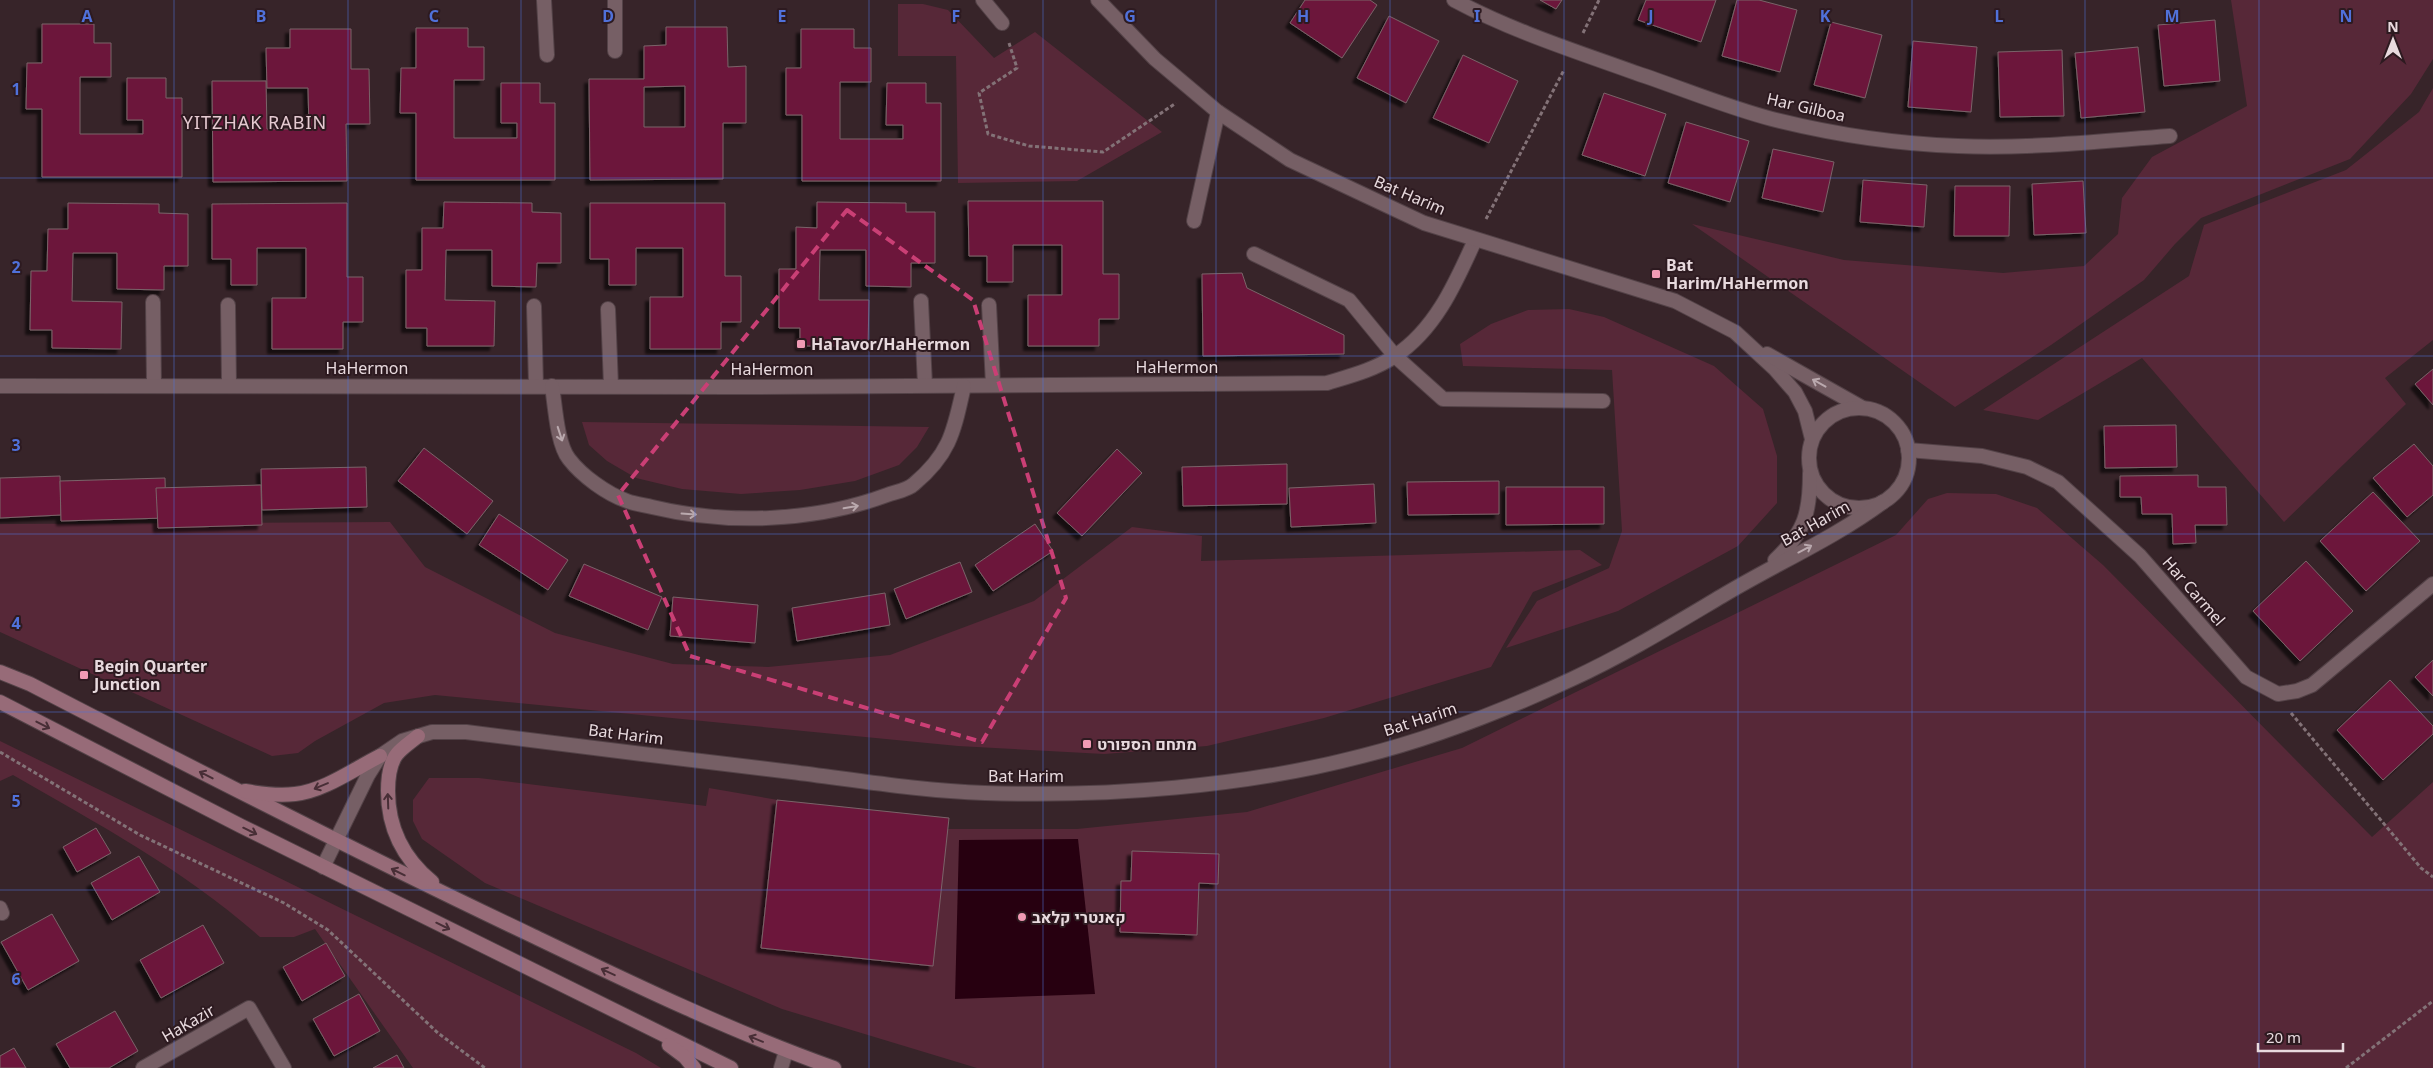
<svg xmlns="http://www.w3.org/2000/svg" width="2433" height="1068" viewBox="0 0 2433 1068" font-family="'Noto Sans',Heebo,sans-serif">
<defs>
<filter id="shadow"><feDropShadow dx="-4.5" dy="4.5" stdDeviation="1" flood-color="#0009"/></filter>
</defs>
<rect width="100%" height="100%" fill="#372429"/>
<g fill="#572838">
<path d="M2231,0H2433V59L2411,94L2350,159L2201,218L2175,244L2144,280L2051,345L1955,407L1692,224L1844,260L2003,273L2084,266L2118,234L2122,198L2152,157L2247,106Z"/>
<path d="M898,4H923L948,10L994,58L1035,32L1162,132L1077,181L958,183L956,56H898Z"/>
<path d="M2433,88V340L2385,378L2406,404L2284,522L2142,358L2038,420L1983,410L2189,276L2204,225L2346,170L2419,112Z"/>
<path d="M1569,309L1604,317L1714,366L1763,409L1777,456V503L1738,546L1618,611L1506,648L1537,601L1609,568L1622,531L1612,370L1463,366L1460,344L1491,324L1528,310Z"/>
<path d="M582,422L929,427L917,447L899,465L855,481L800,490L741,494L682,489L636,478L607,461L589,445Z"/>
<path d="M1947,493L1996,494L2037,508L2103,565L2372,837L2433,782V1068H977L782,1009L485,883L422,839L413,821V800L429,778H479L706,806L709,788L945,829H1077L1247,812L1462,748L1896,535L1928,499Z"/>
<path d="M390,522L425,567L555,633L673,664L768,667L890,655L1034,601L1132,527L1202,536L1201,561L1580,550L1602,565L1533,592L1491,667L1324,718L1207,746L1104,754L958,746L435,695L384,703L315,741L298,753L272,756L0,632V524Z"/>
<path d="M0,741L636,1053L661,1068H413L315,929L294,937H260C186,871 98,824 13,775L0,781Z"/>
</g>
<path fill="#270010" d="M1078,839L1095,994L955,999L959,840Z"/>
<g fill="#6c183b" stroke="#7a6369" fill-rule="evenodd" filter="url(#shadow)">
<path d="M1305,0H1370L1377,5L1342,58L1290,23Z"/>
<path d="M1540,0H1562L1556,9Z"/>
<path d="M1646,0H1716L1701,42L1638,20Z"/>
<path d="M1737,0H1759L1797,10L1780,72L1722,56Z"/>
<path d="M1389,16L1439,41L1406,103L1357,78Z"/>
<path d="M2215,20L2220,81L2164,86L2158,25Z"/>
<path d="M1831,22L1882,35L1865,98L1814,85Z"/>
<path d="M42,24H94V43H111V77H80V134H143V120H127V78H166V98H182V177H42V109H26L27,63H42Z"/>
<path d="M666,27H727L728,67L746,66V123H723V179L590,180L589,79H644V46L666,45ZM685,86V127H644V87Z"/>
<path d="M416,28H468V47H484V80H454V138H517V123H501V83H540V103H555V180H416V113H400L401,68H416Z"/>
<path d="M290,29H351V69H369L370,124H346L347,181L213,182L212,81H266L267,129H309L308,88H267L266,48H290Z"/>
<path d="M801,29H854V48H871V82H840V139H903V125H886L887,83H926V103H941V181H802V115H786V68H801Z"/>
<path d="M1913,41L1977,47L1971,112L1908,107Z"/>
<path d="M2138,47L2145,112L2081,118L2075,53Z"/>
<path d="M2062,50L2064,116L2000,117L1998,52Z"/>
<path d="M1463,55L1518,81L1489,143L1433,118Z"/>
<path d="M1604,93L1666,114L1645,176L1582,155Z"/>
<path d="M1686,122L1749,141L1730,202L1668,183Z"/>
<path d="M1773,149L1834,162L1823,212L1762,198Z"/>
<path d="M1863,180L1927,185L1924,227L1860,222Z"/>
<path d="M2083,181L2086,233L2034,235L2032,184Z"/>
<path d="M1955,186H2010L2009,236H1954Z"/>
<path d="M968,201H1103V274H1119V319H1099V346H1028V295H1062V245H1013V282H987V256H969Z"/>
<path d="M444,202L532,203V212L561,213V263H537L536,287L492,286V250H446L445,300L495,301L494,346H427V328H406V270H422V228H443Z"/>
<path d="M817,202L906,203V212H935V263H911V287L866,286V250H820L819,300H869L868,346H800V328H779V269H796V227L817,228Z"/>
<path d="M68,203L159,204V213L188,214V266H164V290L117,289V253H73L72,301L122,302L121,349L52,348V330H30L31,271H47L48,229H68Z"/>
<path d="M347,203V277H363V322H343V349H272V298H306V248H257V285H231V259H212V204Z"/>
<path d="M590,203H725V276H741V322H721V349H650V297H683V248H636V285H609V259H590Z"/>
<path d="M1242,273L1247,288L1344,335V354L1203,356L1202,274Z"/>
<path d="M2433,369V405L2415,384Z"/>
<path d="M2176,425L2177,467L2105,468L2104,426Z"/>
<path d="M2414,444L2433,466V495L2407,517L2373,478Z"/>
<path d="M424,448L493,501L467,534L398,481Z"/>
<path d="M1117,449L1142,473L1082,536L1057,513Z"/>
<path d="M1287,464V504L1183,506L1182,467Z"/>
<path d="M366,467L367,507L262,510L261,469Z"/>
<path d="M2198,475V487H2226L2227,525H2195L2196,543L2173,544L2172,514H2142L2141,497H2120V476Z"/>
<path d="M60,476L61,515L0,518V478Z"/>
<path d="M165,478L166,518L61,521L60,481Z"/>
<path d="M1499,481V514L1408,515L1407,482Z"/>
<path d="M1374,484L1376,523L1291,527L1289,488Z"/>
<path d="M261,485L262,525L158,528L156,488Z"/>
<path d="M1506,487H1604V524L1506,525Z"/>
<path d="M2373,492L2420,541L2366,591L2320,541Z"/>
<path d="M499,514L568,560L548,590L479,545Z"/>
<path d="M1035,524L1053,551L993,591L975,565Z"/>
<path d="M2306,561L2353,611L2300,661L2253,611Z"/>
<path d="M960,562L972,592L906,619L894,589Z"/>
<path d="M584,564L662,597L648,630L569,596Z"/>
<path d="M885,593L890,625L797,641L792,608Z"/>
<path d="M673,597L758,605L755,643L670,636Z"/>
<path d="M2433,660V696L2415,677Z"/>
<path d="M2390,680L2433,726V734L2383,780L2337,730Z"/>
<path d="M777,800L949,818L933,966L761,948Z"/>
<path d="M96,828L111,853L77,872L63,847Z"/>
<path d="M1132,851L1219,854L1218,884L1199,883L1197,935L1120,932L1121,881H1131Z"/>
<path d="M139,856L160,892L112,920L91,883Z"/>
<path d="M52,914L79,961L28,990L1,942Z"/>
<path d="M203,925L224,963L161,998L140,960Z"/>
<path d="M326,943L345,976L302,1001L283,967Z"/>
<path d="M359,994L380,1031L334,1056L313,1019Z"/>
<path d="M115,1011L138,1051L109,1068H70L56,1044Z"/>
<path d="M14,1048L26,1068H0V1056Z"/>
<path d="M397,1055L404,1068H373Z"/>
</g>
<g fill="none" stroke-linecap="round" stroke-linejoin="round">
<defs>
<g id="service">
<path d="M544,0L547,55"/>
<path d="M615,0V51"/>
<path d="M983,0L1002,23"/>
<path d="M1194,221L1218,112"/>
<path d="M1254,254L1349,300L1395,356L1443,399L1603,401"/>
<path d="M921,301L925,385"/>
<path d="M153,302L154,386"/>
<path d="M228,305L229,385"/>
<path d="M989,305L993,385"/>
<path d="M534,306L536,386"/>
<path d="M608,309L611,386"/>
</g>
<g id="minor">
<path d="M1454,0C1512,31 1575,51 1636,73C1681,88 1726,107 1772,119C1832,134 1896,144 1958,146C2029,149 2100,141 2170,136"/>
<path d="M0,386L751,387L1327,383C1350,376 1374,370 1395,356C1436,329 1456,282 1475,240"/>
<path d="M552,386C555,405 557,444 569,459C582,476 607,494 627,501C635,504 644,505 652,507C727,525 814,522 887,495C895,492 908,490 914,484C951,453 954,430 964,386"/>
<path d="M1908,450L1982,456L2027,467L2058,482L2140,556L2246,677L2278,694L2297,691L2312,685L2433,584"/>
<path d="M0,908L2,913"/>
<path d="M143,1068L249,1008L284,1068"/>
</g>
<g id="tertiary">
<path d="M1098,0L1155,59L1218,112L1290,160L1424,223L1675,301L1735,332L1774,368L1795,392L1805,411L1812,439"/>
<path d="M1767,354L1861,407"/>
<circle cx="1859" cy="458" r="50"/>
<path d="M1775,560C1805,532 1810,513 1810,473"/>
<path d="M323,867L368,775L380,756L402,741L432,732H466C575,746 683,759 792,772C856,780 920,791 985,793C1107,797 1244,787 1362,756C1434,738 1505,710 1572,679C1624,655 1673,625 1722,596C1775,564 1833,539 1883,502"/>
<path d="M781,1068L786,1051"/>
</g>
<g id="secondary">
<path d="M0,672L30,684C196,770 362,855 531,935C631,983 730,1031 834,1068"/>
<path d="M0,702L241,826L731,1068"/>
<path d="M418,736C411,742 403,747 397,754C389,764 388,779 388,791C388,828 404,859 432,882"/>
<path d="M245,791C262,794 278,796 295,794C324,791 354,769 380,756"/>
<path d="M669,1045L685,1057L694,1068"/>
</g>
</defs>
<use href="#service" stroke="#534247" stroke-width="16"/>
<use href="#minor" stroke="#534247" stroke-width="16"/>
<use href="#tertiary" stroke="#534247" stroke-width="16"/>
<use href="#secondary" stroke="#534247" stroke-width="16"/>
<g stroke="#837277" stroke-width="3" stroke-dasharray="4 2.5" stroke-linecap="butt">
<path d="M1583,33L1599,0"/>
<path d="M1009,43L1017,68L979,93L988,134L1029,146L1103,152L1176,103"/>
<path d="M1486,219L1564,70"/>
<path d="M2291,713L2421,868L2433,877"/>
<path d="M0,752L140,835L284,903L328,930L438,1033L485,1068"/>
<path d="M2346,1068L2433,1001"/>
</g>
<use href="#service" stroke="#765f65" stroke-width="14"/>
<use href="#minor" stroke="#765f65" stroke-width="14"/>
<use href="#tertiary" stroke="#765f65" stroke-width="14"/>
<use href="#secondary" stroke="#976b78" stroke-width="14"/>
</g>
<defs><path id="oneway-shaft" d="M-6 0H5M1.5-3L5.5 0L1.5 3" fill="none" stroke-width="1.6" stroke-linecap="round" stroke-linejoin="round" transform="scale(1.25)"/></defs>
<g stroke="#baa9ae">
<use href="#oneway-shaft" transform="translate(1819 383) rotate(-151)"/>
<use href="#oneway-shaft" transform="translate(560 434) rotate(72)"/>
<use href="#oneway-shaft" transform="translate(851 507) rotate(-10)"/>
<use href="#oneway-shaft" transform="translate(689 514) rotate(4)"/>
<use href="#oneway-shaft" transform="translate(1805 549) rotate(-28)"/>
</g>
<g stroke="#482e36">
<use href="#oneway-shaft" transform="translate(43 725) rotate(27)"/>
<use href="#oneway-shaft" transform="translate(206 775) rotate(-153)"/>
<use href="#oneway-shaft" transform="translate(321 786) rotate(157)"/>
<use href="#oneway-shaft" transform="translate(388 801) rotate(-92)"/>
<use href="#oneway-shaft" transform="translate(250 831) rotate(26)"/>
<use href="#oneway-shaft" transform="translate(398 872) rotate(-154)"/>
<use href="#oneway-shaft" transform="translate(443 926) rotate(26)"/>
<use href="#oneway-shaft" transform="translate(608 972) rotate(-155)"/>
<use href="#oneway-shaft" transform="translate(756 1039) rotate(-158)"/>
</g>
<path fill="none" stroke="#ca3f75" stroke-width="4" stroke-dasharray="10 6" stroke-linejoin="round" d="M847,210L973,300L1066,598L982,742L690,656L618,495Z"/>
<path fill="none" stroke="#5071da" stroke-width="1" stroke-opacity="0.55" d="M174,0V1068M348,0V1068M521,0V1068M695,0V1068M869,0V1068M1043,0V1068M1216,0V1068M1390,0V1068M1564,0V1068M1738,0V1068M1912,0V1068M2085,0V1068M2259,0V1068M0,178H2433M0,356H2433M0,534H2433M0,712H2433M0,890H2433"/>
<g fill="#f09ab4" stroke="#2d1a20" stroke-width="2">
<rect x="1651" y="269" width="10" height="10" rx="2.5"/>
<rect x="796" y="339" width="10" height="10" rx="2.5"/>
<rect x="79" y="670" width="10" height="10" rx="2.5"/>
<rect x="1082" y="739" width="10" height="10" rx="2.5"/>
<circle cx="1022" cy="917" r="5"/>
</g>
<g text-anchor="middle" stroke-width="4" stroke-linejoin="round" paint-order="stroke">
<g font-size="16" fill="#e8dade" stroke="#2d1a20">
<text transform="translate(1806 107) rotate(13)" y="6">Har Gilboa</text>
<text transform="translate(1410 195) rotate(23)" y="6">Bat Harim</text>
<text x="1177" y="373">HaHermon</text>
<text x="367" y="374">HaHermon</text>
<text x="772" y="375">HaHermon</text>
<text transform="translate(1815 523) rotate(-29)" y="6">Bat Harim</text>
<text transform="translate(2194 591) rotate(49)" y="6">Har Carmel</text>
<text transform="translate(1420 719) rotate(-18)" y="6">Bat Harim</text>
<text transform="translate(626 734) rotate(7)" y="6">Bat Harim</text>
<text x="1026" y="782">Bat Harim</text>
<text transform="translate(188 1023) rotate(-30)" y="6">HaKazir</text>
</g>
<g font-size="16" font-weight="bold" fill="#e8dade" stroke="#2d1a20" text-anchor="start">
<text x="1666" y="271">Bat<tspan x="1666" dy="18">Harim/HaHermon</tspan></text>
<text x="811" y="350">HaTavor/HaHermon</text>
<text x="94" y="672">Begin Quarter<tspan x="94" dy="18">Junction</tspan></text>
<text x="1097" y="750">מתחם הספורט</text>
<text x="1032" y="923">קאנטרי קלאב</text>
</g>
<g font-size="18" letter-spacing="1" fill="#e5cad1" stroke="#2d1a20">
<text x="255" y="129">YITZHAK RABIN</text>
</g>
</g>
<g font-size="16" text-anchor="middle" font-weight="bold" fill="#5071da" stroke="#2d1a20" stroke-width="4" stroke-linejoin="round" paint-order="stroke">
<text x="87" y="22">A</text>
<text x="261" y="22">B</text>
<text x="434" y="22">C</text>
<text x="608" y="22">D</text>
<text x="782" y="22">E</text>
<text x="956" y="22">F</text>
<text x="1130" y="22">G</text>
<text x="1303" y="22">H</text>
<text x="1477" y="22">I</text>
<text x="1651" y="22">J</text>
<text x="1825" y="22">K</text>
<text x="1999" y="22">L</text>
<text x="2172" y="22">M</text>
<text x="2346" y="22">N</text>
<text x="16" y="95">1</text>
<text x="16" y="273">2</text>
<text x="16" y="451">3</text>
<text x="16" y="629">4</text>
<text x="16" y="807">5</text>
<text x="16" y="985">6</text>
</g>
<g transform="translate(2393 40)" stroke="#2d1a20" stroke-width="4" paint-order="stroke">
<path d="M0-4L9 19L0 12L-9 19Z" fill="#e8dade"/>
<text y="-8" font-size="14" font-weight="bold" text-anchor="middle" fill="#e8dade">N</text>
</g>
<path d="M2258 1043v8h85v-8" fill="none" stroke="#e8dade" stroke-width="2.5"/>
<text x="2266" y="1043" font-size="15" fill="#e8dade" stroke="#2d1a20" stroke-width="4" paint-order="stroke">20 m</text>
</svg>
